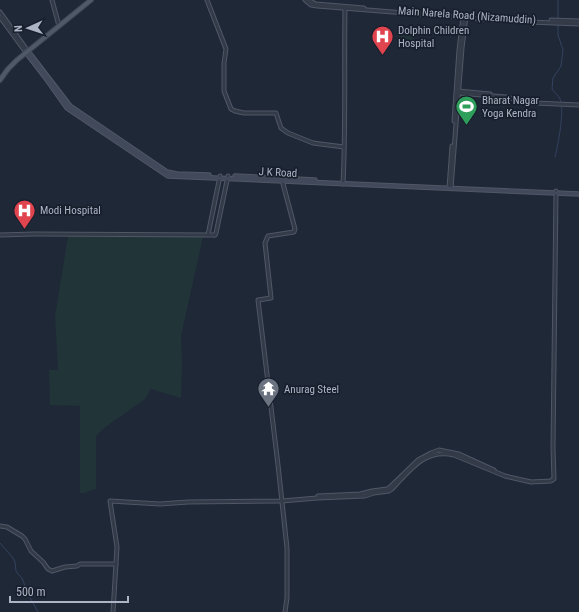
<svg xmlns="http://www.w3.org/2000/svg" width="579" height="612" viewBox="0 0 579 612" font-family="'Roboto Condensed',sans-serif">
<rect width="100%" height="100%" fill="#1f2837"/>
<g fill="#213438">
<path d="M398,35L414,36V47H398Z"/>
<path d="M68,236L203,237L181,336L182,362L181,398L151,389L144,400L104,428L96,436V489C90,489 87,494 80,493V406L50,405L49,370H58L55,316Z"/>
</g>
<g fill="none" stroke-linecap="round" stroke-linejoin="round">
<g stroke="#32425f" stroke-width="1">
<path d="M558,20V0"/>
<path d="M555,157C558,145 565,110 560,99C558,95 554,92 552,89L553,78L561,66L563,50L558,35V23"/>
<path d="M0,543L13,558L15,562L16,571L18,574L22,578L28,594L38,612"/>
</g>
<defs>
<g id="tertiary">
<path d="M52,0L59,26"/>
<path d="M207,0L226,49L224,63V91L231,109L235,111L244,113H276L281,128L288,133L313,143L344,147"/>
<path d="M305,0L311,5L317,6L481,19L529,22L579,24"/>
<path d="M308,0L316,4L364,8"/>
<path d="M0,12L27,50"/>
<path d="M0,17L25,51"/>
<path d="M551,20L579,21"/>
<path d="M458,91L490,94"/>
<path d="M458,93L506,97L526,102L535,103L579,105"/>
<path d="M454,121L459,50L463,17"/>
<path d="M282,180L295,229L294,232L268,236L265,243L271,298L258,300L278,465L287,548V598L285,612"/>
<path d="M343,184C346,125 344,67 345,8"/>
<path d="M449,188L452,146"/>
<path d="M451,188L462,48L466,16"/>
<path d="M35,234L213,235H215"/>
<path d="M0,235L34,234"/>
<path d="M208,235L220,176"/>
<path d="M215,235L216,233L228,176"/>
<path d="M552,480L554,479L553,448L556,191"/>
<path d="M318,496L360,494L372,491L387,489L390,487L418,460L431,453L439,450L459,454L494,470"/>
<path d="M0,526L7,527L22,536L25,539L31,551L43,562L48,569L52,571L65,567L77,566L80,564H116"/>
<path d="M113,612L117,547L110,501L160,504L188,502L282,501L317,498L365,496L374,493L389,491L392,489C410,470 425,448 454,455L505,476L531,482L551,481L552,480"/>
</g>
<g id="secondary">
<path d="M27,50L70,106L167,172L177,174L209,175"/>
<path d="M25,51L45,77L67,108L168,176L579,194"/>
<path d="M235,176L315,180"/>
</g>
<path id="primary" d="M0,80L8,69L17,60L91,0"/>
</defs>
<use href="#tertiary" stroke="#505766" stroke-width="5"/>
<use href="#secondary" stroke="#505766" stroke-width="5.5"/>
<use href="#primary" stroke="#3c4351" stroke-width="6"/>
<use href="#tertiary" stroke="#333a48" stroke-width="3"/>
<use href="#secondary" stroke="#41495b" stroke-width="3.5"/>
<use href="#primary" stroke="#505968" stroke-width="4"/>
</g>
<defs>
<symbol id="hospital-pin" viewBox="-11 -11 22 30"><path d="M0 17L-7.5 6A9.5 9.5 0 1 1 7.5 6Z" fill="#e0444e" stroke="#181f2c"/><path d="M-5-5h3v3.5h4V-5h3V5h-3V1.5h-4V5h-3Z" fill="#fff"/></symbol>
<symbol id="stadium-pin" viewBox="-11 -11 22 30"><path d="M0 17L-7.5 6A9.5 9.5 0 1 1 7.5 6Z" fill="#2e9e5b" stroke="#181f2c"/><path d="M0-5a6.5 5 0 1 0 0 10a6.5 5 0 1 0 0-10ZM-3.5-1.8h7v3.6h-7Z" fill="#fff"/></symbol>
<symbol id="temple-pin" viewBox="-11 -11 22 30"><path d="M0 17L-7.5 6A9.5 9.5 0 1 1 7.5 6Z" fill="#6b7280" stroke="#181f2c"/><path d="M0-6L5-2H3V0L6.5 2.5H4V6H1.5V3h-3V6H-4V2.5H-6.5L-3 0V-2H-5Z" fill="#fff"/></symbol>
</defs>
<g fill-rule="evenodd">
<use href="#hospital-pin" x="370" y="24" width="25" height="34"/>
<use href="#stadium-pin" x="454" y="94" width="25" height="34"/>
<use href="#hospital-pin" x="12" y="198" width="25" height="34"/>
<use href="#temple-pin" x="256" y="376" width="25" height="34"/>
</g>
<g text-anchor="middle" stroke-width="3.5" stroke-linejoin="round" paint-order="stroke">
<g font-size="11" fill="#adb4c5" stroke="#181f2c">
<text transform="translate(467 15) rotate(4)" y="4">Main Narela Road (Nizamuddin)</text>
<text transform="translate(278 172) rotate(3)" y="4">J K Road</text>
</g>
<g font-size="11" fill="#adb4c5" stroke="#181f2c" text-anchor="start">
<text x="398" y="34">Dolphin Children<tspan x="398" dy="13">Hospital</tspan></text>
<text x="482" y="104">Bharat Nagar<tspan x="482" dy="13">Yoga Kendra</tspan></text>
<text x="40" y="214">Modi Hospital</text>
<text x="284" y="393">Anurag Steel</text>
</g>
</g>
<g transform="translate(28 28) rotate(267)" stroke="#181f2c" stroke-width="3" paint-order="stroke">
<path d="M0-3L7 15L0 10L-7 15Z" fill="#adb4c5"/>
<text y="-6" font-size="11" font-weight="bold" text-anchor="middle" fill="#adb4c5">N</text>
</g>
<path d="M10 596v6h118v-6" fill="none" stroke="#adb4c5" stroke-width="2"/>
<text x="16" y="596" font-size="12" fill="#adb4c5" stroke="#181f2c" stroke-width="3" paint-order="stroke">500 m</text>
</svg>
